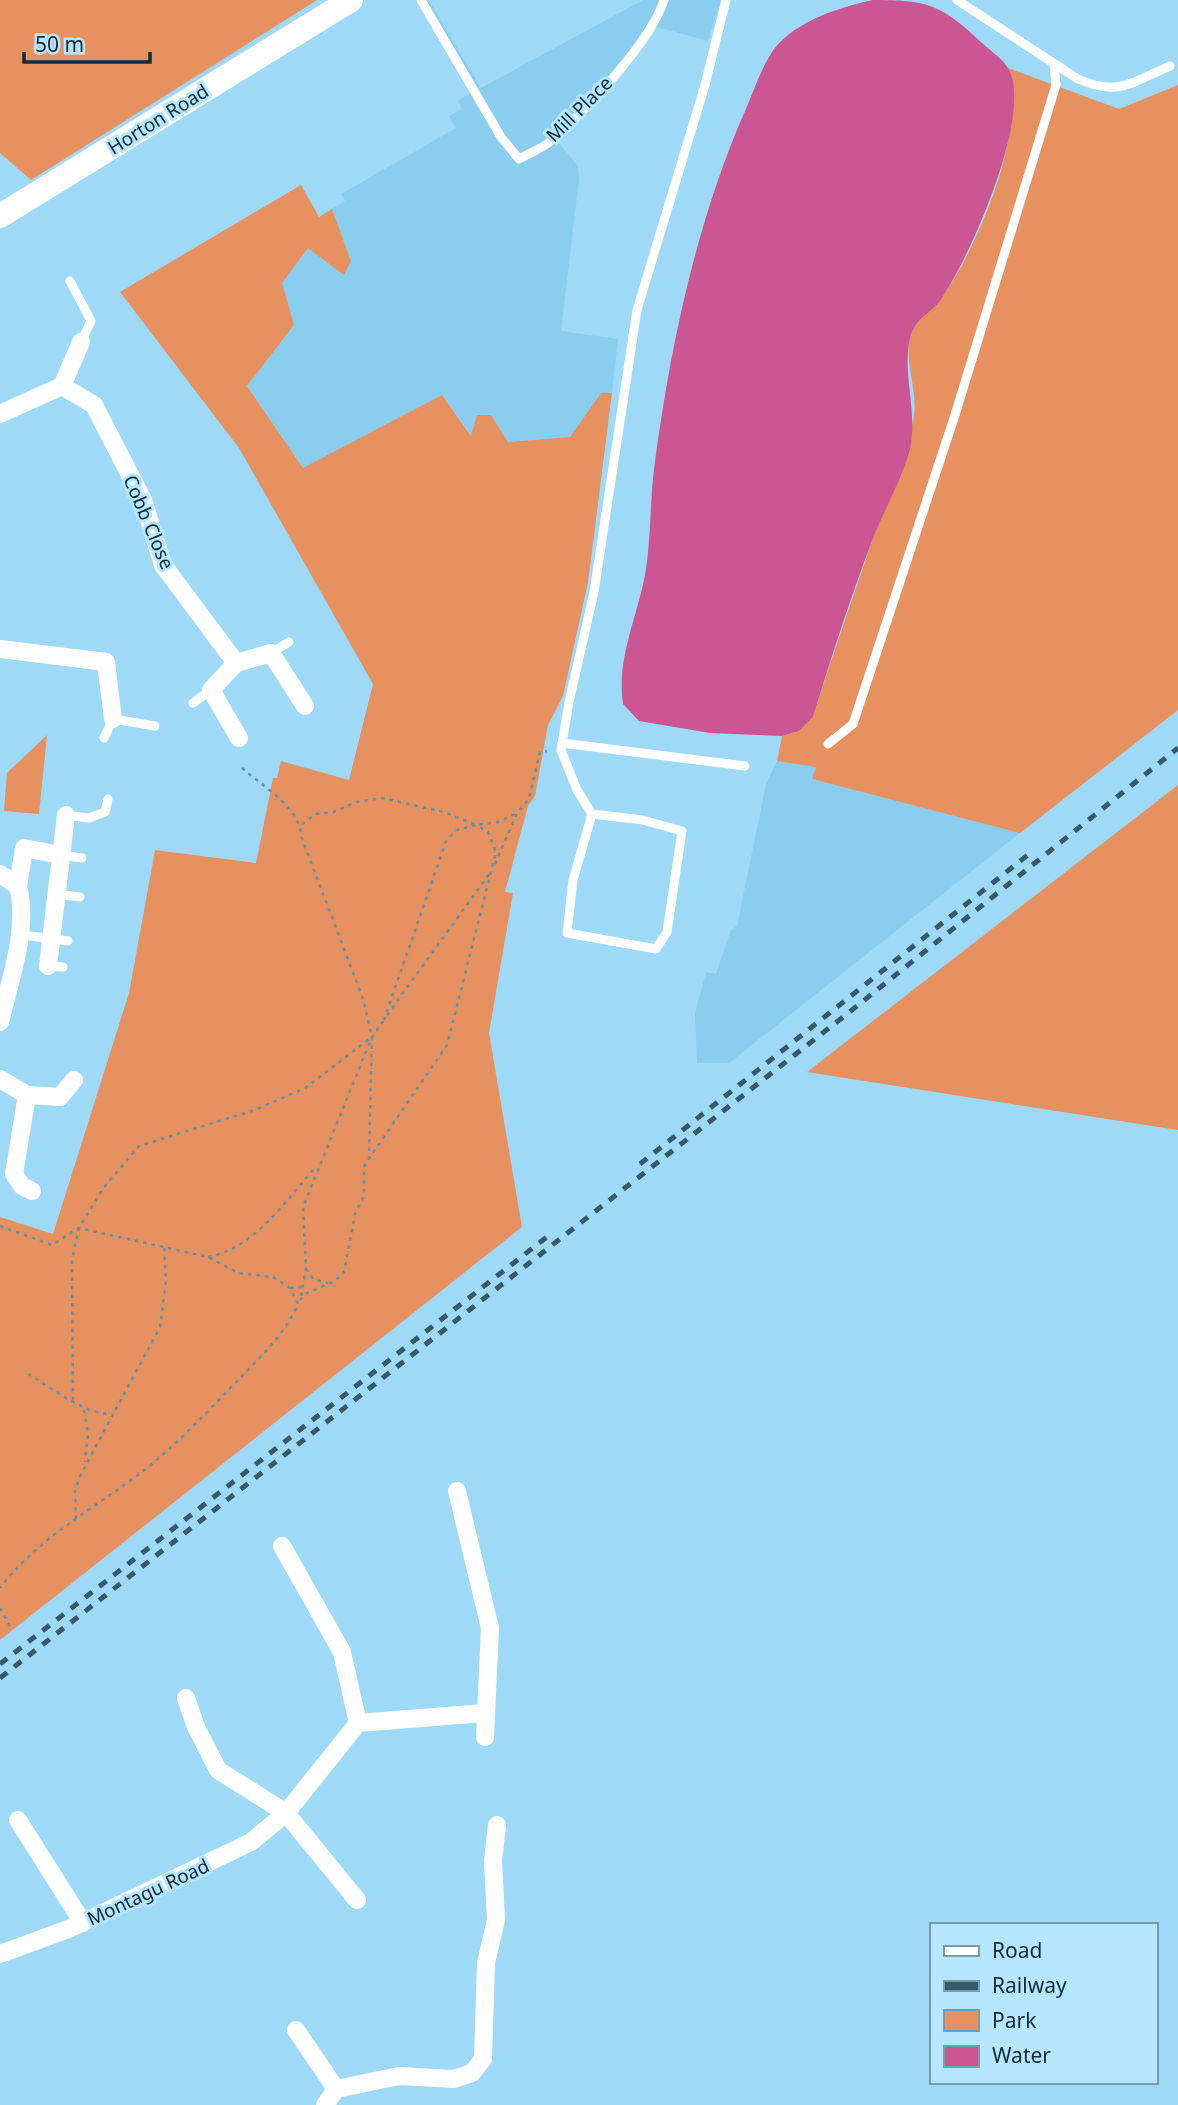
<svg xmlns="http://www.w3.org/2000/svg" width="1178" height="2105" viewBox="0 0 1178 2105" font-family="'Noto Sans',sans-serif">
<rect width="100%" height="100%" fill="#9edaf8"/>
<g fill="#8acdee">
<path d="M416,0H429L481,88L643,0H721L708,41L650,25L645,40L629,67L579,118L572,132L559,143L578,166L579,179L561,331L618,339L612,393H601L570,437L508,442L491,415H477L472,436L442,395L304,469L247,386L294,325L281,283L309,247L344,274L351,261L332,209L345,201L341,194L456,128L449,116L462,109L458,101L471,92Z"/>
<path d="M777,761L817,767L812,779L1020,833L729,1063H697L695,1013L706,972L716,974L731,930L737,926L766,784Z"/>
</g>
<g fill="#e6915f">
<path d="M0,0H317L31,180L0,153Z"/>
<path d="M1008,68L1119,109L1178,85V710L1020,833L812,779L816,767L777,761L782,736L799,731L813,717C836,643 863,570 887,496C896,471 910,442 914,416C918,388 902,359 912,332C917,318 932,312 940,301C978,246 1027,134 1008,68Z"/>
<path d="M301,185L319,217L332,209L351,261L344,275L308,248L282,283L294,325L247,386L303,468L442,395L471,436L477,415H491L508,442L570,437L601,393H612L588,582L563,696L548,725L535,796L528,806L505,892L513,893L489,1033L522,1227L0,1640V1217L53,1234L129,993L155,850L256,863L273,778H277L281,761L349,780L373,684L239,448L120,292Z"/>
<path d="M47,735L39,814L4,811L7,773Z"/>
<path d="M1178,785V1130L807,1072Z"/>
</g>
<path fill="#cc5694" d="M873,0C927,0 941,4 981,42C989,50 1002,58 1008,68C1035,113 968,261 940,301C931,313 917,318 912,332C899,368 920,413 909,453C900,483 883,512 872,541C850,599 831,658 813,717L799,731L782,736L710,733L639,721L623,704C616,657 639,614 646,569C651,536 650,502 654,469C670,347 696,223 745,111C753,93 759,74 769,57C788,23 837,8 873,0Z"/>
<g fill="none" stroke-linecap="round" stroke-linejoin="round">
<g stroke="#6391a7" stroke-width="2.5" stroke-dasharray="3.5 5" stroke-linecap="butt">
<path d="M242,768C262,786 300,807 301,836L363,999L372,1037L369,1157"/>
<path d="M302,824L316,814L334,812L356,802L382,798L444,812L476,825L498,822L517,813"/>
<path d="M495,864L517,813L529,799L540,752L547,751"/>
<path d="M387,1015L490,873"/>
<path d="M0,1226L52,1245L79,1228L208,1257L238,1273L273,1277L290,1288L298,1304C285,1334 262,1355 240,1378C212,1407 183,1438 152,1464C100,1506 41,1534 0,1588"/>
<path d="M208,1257C254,1249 286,1200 316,1167"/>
<path d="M306,1269L313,1279L328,1283"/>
<path d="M290,1288L303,1287"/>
<path d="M301,1296L306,1269L303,1207L372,1037L384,1020"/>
<path d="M300,1300L307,1293L335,1281L344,1272L355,1214L364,1196V1166L447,1045L496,852L488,832L476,825L457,830L446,841L384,1020"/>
<path d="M28,1374C53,1388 83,1414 111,1414"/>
<path d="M73,1400L72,1260L79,1228L104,1187L139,1146L255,1110L305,1088L372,1037"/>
<path d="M84,1410L88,1434L85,1462"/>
<path d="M76,1519L75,1490L81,1474L160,1327L166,1281L164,1246"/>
<path d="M0,1608L12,1630"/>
</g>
<g stroke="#fff" stroke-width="9">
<path d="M421,0L501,137L519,159C530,153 543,148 552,140C586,110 651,42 664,0"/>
<path d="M957,0L1078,79C1119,97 1132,82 1170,66"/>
<path d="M70,281L91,321L81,342"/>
<path d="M271,653L289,642"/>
<path d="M193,703L211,690"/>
<path d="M104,738L113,719L155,726"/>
<path d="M562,743L745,766"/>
<path d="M828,744L853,724L955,415L1056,85L1054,64"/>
<path d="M592,814L643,820L682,831L667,932L656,949L567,933L573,880L592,814L577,790L561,750L569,702L594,592L637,310L705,85L726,0"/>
<path d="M65,815L89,818L105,812L108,799"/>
<path d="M60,855L82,858"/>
<path d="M56,894L80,897"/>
<path d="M31,936L68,941"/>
<path d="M48,966L63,967"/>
</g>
<g stroke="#fff" stroke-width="18">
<path d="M62,386L81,342"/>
<path d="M0,414L62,386L94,405L143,500L163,565L236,663"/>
<path d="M0,649L106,662L113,719"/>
<path d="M239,738L211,690L236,663L271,653L305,706"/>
<path d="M0,874L18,886C29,929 10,980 0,1022"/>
<path d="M18,886L24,848L60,855"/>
<path d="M48,966L66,815"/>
<path d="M0,1079L27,1095"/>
<path d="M32,1191L22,1186L14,1174L27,1095L60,1097L74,1080"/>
<path d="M457,1491L490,1628L485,1737"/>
<path d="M282,1546L342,1652L358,1723"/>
<path d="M186,1698L196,1727L218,1770L286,1813L357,1900"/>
<path d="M18,1820L83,1923"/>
<path d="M0,1954L71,1928L251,1842L286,1813L358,1723L484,1713"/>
<path d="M296,2030L336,2089"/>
<path d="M325,2105L336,2089L399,2076L454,2079L472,2073L483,2059L486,1963L496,1920L493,1861L497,1825"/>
</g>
<path stroke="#fff" stroke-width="24" d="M0,216L351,0"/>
<g stroke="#375969" stroke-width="5" stroke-dasharray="9 9" stroke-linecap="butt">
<path d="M640,1164L1029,854"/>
<path d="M0,1664L552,1233"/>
<path d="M0,1678L852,1010L1178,748"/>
</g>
</g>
<g text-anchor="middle" stroke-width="6" stroke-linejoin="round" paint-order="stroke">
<g font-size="19" fill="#122b36" stroke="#b6e6fe">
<text transform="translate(579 109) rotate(-45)" y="7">Mill Place</text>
<text transform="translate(158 119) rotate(-32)" y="7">Horton Road</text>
<text transform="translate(149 522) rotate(67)" y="7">Cobb Close</text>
<text transform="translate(148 1892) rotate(-25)" y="7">Montagu Road</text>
</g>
</g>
<rect x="930" y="1923" width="228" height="161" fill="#b6e6fe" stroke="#749bae" stroke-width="2"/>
<rect x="944" y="1946" width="35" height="10" fill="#ffffff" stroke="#749bae" stroke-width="2"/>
<text x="992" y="1958" font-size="21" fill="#122b36">Road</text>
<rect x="944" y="1981" width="35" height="10" fill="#375969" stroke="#749bae" stroke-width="2"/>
<text x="992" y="1993" font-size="21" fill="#122b36">Railway</text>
<rect x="944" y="2010" width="35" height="21" fill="#e6915f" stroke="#749bae" stroke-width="2"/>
<text x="992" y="2028" font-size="21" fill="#122b36">Park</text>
<rect x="944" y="2046" width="35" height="21" fill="#cc5694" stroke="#749bae" stroke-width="2"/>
<text x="992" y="2063" font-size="21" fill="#122b36">Water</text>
<path d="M24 52v10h126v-10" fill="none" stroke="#122b36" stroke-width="3.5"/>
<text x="35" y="52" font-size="21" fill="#122b36" stroke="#b6e6fe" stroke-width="5" paint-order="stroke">50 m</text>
</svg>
